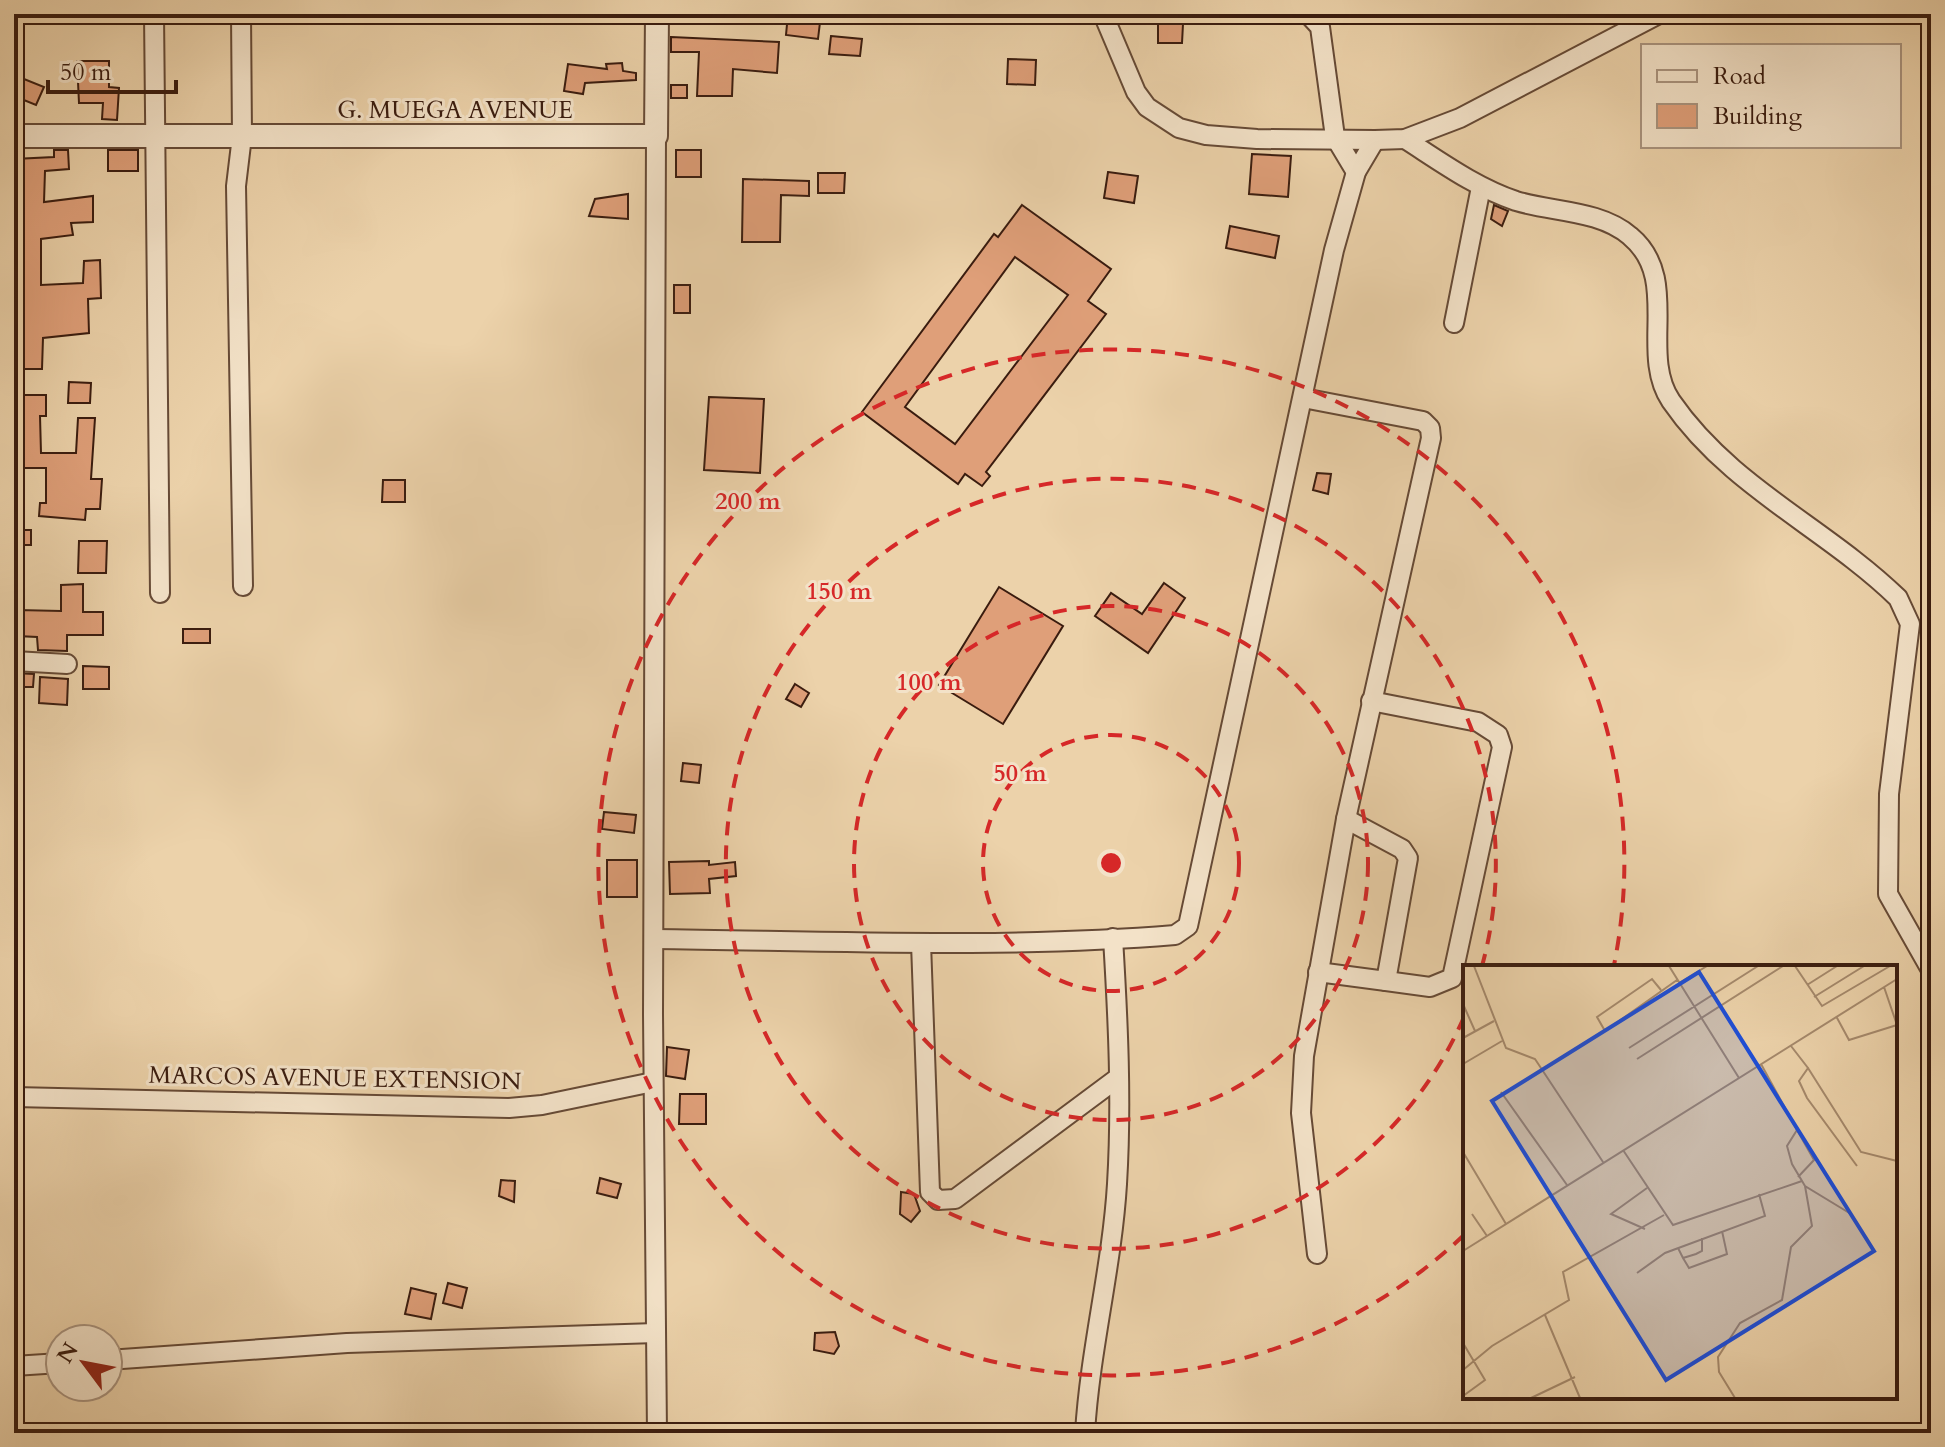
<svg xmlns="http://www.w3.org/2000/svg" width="1945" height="1447" viewBox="0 0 1945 1447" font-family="Cardo,serif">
<rect width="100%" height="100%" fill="#ecd2aa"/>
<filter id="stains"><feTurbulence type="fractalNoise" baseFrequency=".0025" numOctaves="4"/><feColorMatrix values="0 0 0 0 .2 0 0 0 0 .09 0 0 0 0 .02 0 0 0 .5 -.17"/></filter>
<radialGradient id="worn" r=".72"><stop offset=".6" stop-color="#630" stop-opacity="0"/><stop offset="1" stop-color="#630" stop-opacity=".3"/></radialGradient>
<g fill="#df9f79" stroke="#3a1c0f" stroke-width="2" fill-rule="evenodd">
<path d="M788,14H821L818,39L786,35Z"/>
<path d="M1158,24H1183L1182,43H1158Z"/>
<path d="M831,36L862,39L860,56L829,54Z"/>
<path d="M671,37L779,42L777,73L733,69L732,96H697L699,52H671Z"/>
<path d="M1008,59L1036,60L1035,85L1007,84Z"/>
<path d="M77,61H109V87L119,88L117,120L102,119L103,103H79Z"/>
<path d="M622,63L623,71L636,73V80L585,83L583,94L564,91L568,64L607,69L606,64Z"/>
<path d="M14,75L44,87L36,105L14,96Z"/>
<rect x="671" y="85" width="16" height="13"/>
<path d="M54,150H68L69,169L45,171L44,202L93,196V222L71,223L73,235L41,239V285L83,283L84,261L100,260L101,298L88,299L89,333L43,338L42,369H16L14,262H21L22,229H14V159L54,157Z"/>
<rect x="108" y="150" width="30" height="21"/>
<rect x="676" y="150" width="25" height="27"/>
<path d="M1252,154L1291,156L1288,197L1249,194Z"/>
<path d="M1108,172L1138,176L1134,203L1104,198Z"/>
<path d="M818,173H845L844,193H818Z"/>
<path d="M743,179L809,181V196L781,195L780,242H742Z"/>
<path d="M628,194V219L589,216L595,199Z"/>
<path d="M1022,205L1111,269L1088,301L1106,314L986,472L990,476L982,486L965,474L958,484L862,412L994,234L998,237ZM1015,257L1068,295L955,444L905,407Z"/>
<path d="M1494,205L1508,211L1502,226L1491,219Z"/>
<path d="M1230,226L1279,236L1275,258L1226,248Z"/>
<rect x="674" y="285" width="16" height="28"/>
<path d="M69,382L91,383L90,403H68Z"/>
<path d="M14,395H46V416H40L41,453H76L78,418H95L91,479H102L100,509H86L85,520L39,516L40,503H46V468H14Z"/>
<path d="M709,397L764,399L760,473L704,470Z"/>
<path d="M1317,473L1331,474L1328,494L1313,490Z"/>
<path d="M383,480H405V502H382Z"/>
<rect x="14" y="530" width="17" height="15"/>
<path d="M79,541H107L106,573H78Z"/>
<path d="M1164,583L1185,598L1148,653L1095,616L1111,593L1142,614Z"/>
<path d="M83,584V612H103V635H67V651L38,650L37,637L17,636L18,610L61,611V585Z"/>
<path d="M999,587L1063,626L1003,724L939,685Z"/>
<rect x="183" y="629" width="27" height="14"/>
<path d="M83,666L109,667V689H83Z"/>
<path d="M14,673L34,674L33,687H19Z"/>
<path d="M40,677L68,679L67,705L39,703Z"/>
<path d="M795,684L809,693L801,707L786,699Z"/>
<path d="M683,763L701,765L699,783L681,781Z"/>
<path d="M604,812L636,815L634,833L602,829Z"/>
<rect x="607" y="860" width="30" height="37"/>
<path d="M709,861V865L735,862L736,876L709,879L710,893L670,894L669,862Z"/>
<path d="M667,1047L689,1050L685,1079L666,1076Z"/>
<path d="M680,1094H706V1124H679Z"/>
<path d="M600,1178L621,1184L617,1198L597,1193Z"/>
<path d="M501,1180L515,1181L514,1202L499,1196Z"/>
<path d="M901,1192L914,1194L920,1211L911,1222L900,1214Z"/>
<path d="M448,1283L467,1288L462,1308L443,1303Z"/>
<path d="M411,1288L436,1294L431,1319L405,1314Z"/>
<path d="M835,1332L839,1346L834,1354L814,1350L815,1333Z"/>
</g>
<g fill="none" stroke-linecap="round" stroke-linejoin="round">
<defs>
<g id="minor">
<path d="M154,14L160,593"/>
<path d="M241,14L242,136L236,186L243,586"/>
<path d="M1103,14L1136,92L1147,107L1179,128L1206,135L1257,139L1375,140L1405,139L1460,118L1659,14"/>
<path d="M1308,14L1320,27L1335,137L1356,172"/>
<path d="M656,136L653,1014L657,1433"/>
<path d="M1405,139C1441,162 1475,187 1516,201C1552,212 1600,210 1630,236C1682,279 1638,352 1671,401C1730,487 1826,528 1898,598L1910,624L1889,794L1888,894L1931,970"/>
<path d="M1454,323L1481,187"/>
<path d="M1303,398L1423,421L1430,428L1431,438L1346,819L1304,1056L1301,1113L1317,1254"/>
<path d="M14,661L67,664"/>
<path d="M1371,701L1478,722L1498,735L1502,747L1452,978L1430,987L1386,981"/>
<path d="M654,939C827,941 1002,949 1175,935L1188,926L1334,250L1356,172L1375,140"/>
<path d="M921,943L930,1192L938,1200L955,1199L1119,1077"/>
<path d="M1318,972L1386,981L1408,858L1402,849L1346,819"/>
<path d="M14,1097L509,1108L542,1105L653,1082"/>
<path d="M108,1360L347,1343L656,1333"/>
<path d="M14,1366L60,1363"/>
<path d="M1085,1433C1090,1349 1112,1267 1117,1184C1122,1102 1118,1020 1113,938"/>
</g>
<path id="tertiary" d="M14,136H656L657,14"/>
</defs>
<use href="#minor" stroke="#664a36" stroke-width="22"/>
<use href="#tertiary" stroke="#664a36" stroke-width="26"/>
<use href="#minor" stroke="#f3e2c8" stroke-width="18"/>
<use href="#tertiary" stroke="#f3e2c8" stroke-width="22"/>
</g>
<g fill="none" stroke="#d62828" stroke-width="4" stroke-dasharray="14 10">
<circle cx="1111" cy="863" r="128"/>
<circle cx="1111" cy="863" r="257"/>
<path d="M1464 1017A385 385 0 1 1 1482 966"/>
<path d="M1464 1235A513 513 0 1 1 1614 965"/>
</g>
<g text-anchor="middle" stroke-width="6" stroke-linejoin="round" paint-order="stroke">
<g font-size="24" fill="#3a1c0f" stroke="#f3e2c8">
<text x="455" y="118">G. MUEGA AVENUE</text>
<text transform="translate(335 1078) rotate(1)" y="8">MARCOS AVENUE EXTENSION</text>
</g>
</g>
<g transform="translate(1463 965)">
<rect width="434" height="434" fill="#ecd2aa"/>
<path fill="none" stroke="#a5896c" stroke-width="2" d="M11,1L43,83L72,94L140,197M206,1L276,113M332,1L359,41L427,1M216,18L244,1M344,20L374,1M421,22L434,60M198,25L189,14L134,52L142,66L214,15M351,32L401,1M0,39L12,66M373,51L386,75L434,60M0,73L31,56M328,81L345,103L336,116L344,133L394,201M166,83L295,1M174,94L320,1M0,99L39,76M298,99L334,165L324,181L329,199L342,221L388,249M345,103L398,187L434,196M38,127L104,220M334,165L351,195L335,212M160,185L210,260L339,216M0,187L43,259M9,249L24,271M182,264L148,249L184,223M215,283L220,293L233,289L239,286V273M0,286L434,14M220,293L226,303L264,289L259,266M174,308L202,288L302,251L296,229M82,350L117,433M0,378L22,415L0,431M0,405L29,381L106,335L100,307L201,250M68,433L112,412M272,433L256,407L255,392L277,358L319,335L328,282L349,261L342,221"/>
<path fill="#1d4ed8" fill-opacity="0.15" stroke="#1d4ed8" stroke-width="4" d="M236,7L411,286L203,415L29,136Z"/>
<rect width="434" height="434" fill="none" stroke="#3a1c0f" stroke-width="4"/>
</g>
<circle cx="1111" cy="863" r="12" fill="#d62828" stroke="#f3e2c8" stroke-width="4"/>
<g font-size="24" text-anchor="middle" font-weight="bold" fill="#d62828" stroke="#f3e2c8" stroke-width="6" stroke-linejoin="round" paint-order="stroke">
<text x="748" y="509">200 m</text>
<text x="839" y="599">150 m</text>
<text x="929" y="690">100 m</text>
<text x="1020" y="781">50 m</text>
</g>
<rect width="1945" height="1447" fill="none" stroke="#ecd2aa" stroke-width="48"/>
<rect x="16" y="16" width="1913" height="1415" fill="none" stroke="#3a1c0f" stroke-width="4"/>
<rect x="24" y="24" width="1897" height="1399" fill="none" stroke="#3a1c0f" stroke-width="2"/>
<rect x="1641" y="44" width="260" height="104" fill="#f3e2c8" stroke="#a9937e" stroke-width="2"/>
<rect x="1657" y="70" width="40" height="12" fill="#f3e2c8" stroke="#a9937e" stroke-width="2"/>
<text x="1713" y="84" font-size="24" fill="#3a1c0f">Road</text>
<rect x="1657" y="104" width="40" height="24" fill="#df9f79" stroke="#a9937e" stroke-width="2"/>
<text x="1713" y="124" font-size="24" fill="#3a1c0f">Building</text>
<g transform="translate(84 1363) rotate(302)"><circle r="38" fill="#f3e2c8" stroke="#a9937e" stroke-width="2"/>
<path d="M0-6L14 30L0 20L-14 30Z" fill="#8f2418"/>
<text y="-12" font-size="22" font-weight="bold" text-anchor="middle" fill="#3a1c0f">N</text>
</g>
<path d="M48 80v12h128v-12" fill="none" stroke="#3a1c0f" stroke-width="4"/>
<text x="60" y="80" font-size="24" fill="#3a1c0f" stroke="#f3e2c8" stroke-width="6" paint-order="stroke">50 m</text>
<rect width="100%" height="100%" filter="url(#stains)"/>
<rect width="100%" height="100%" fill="url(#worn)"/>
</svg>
